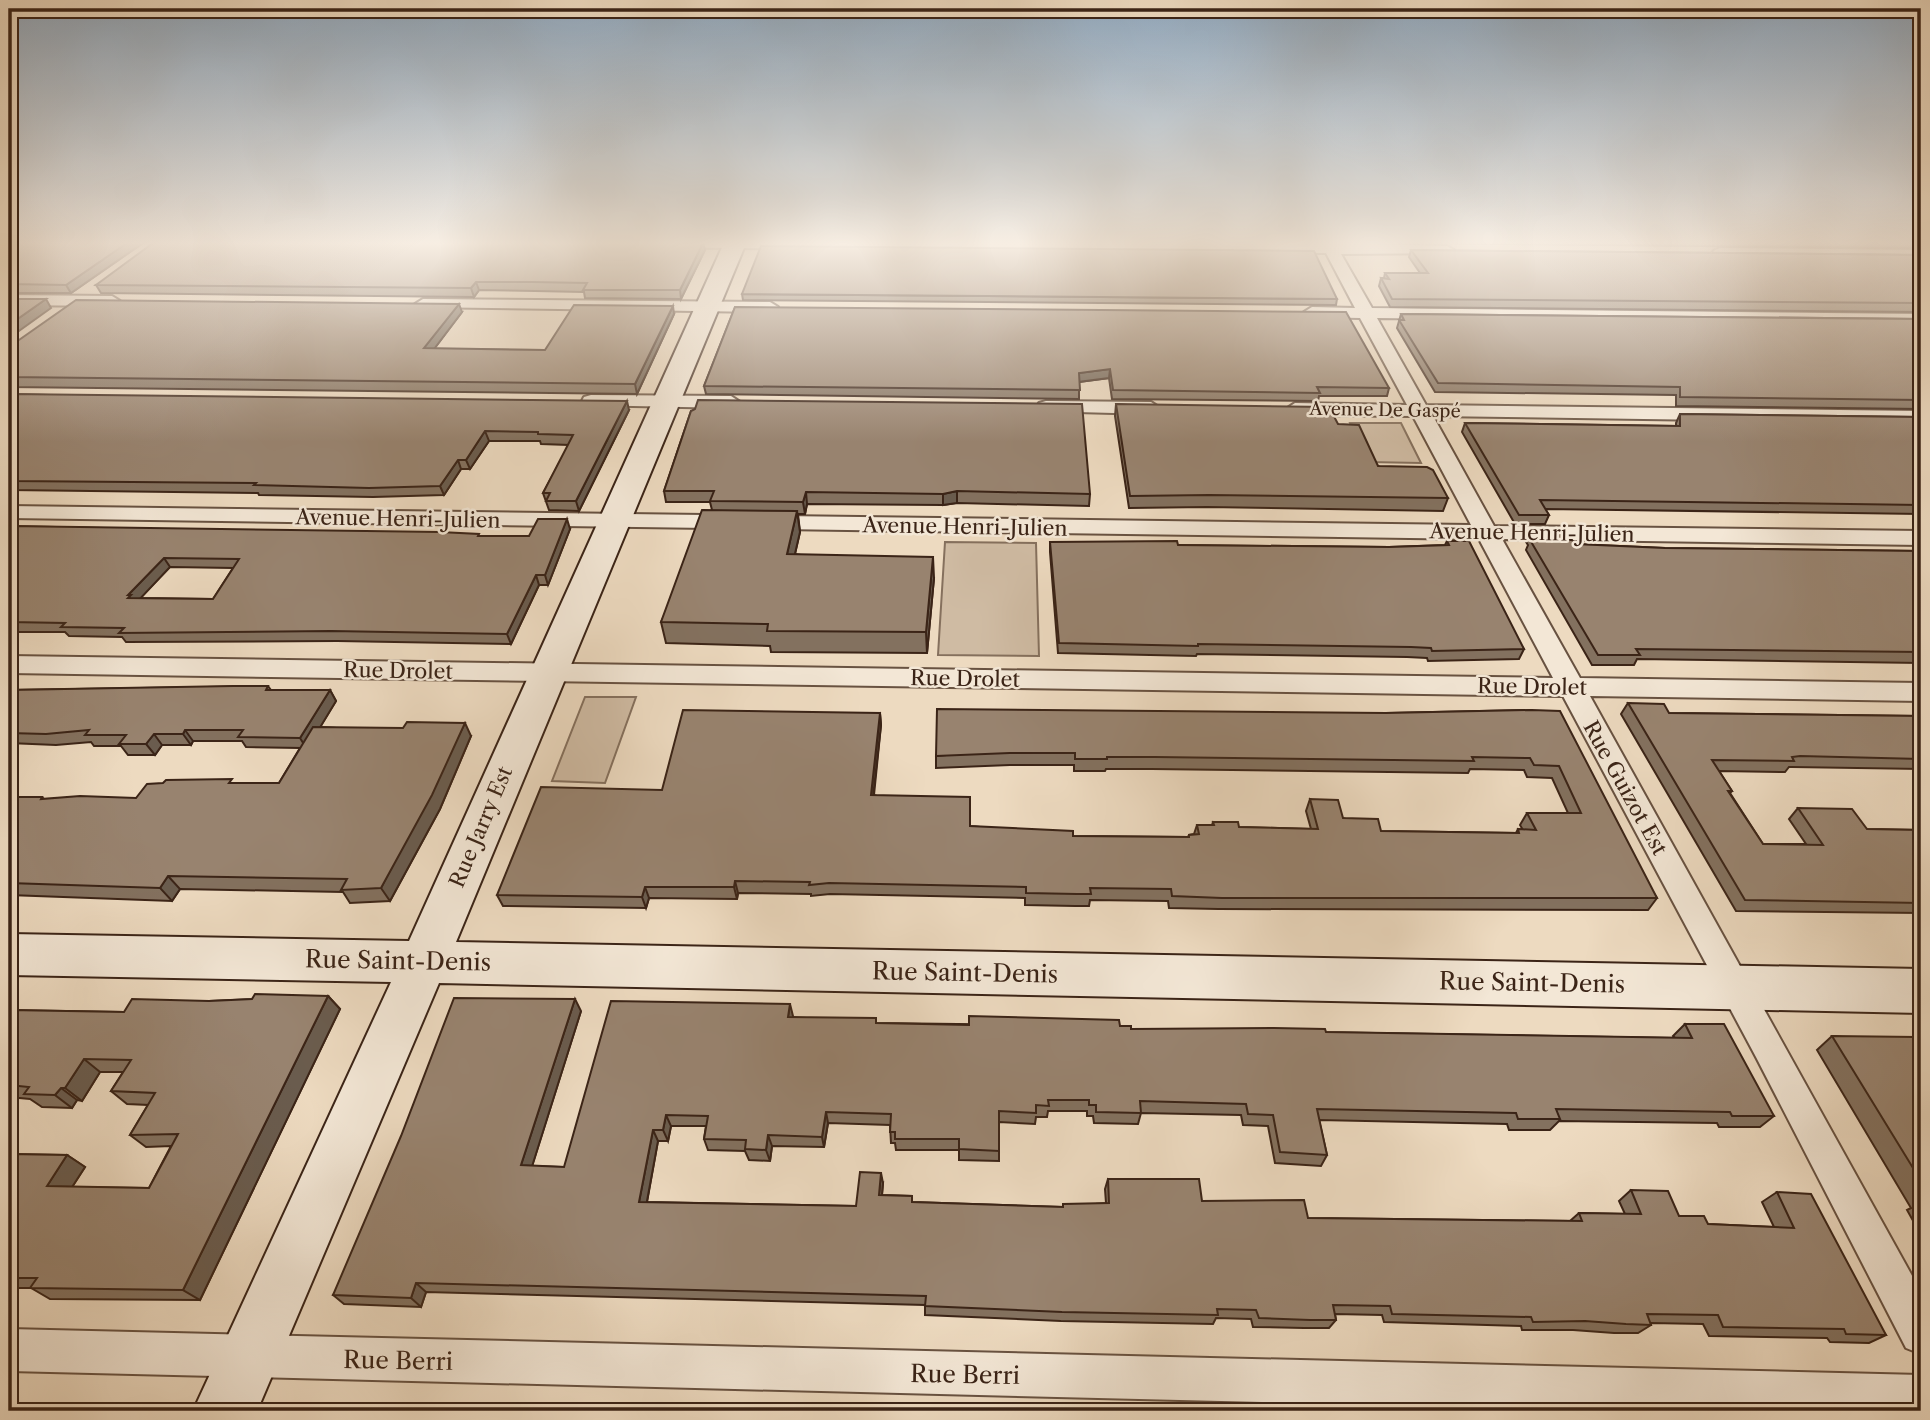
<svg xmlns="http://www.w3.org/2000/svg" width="1930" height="1420" viewBox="0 0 1930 1420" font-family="'Libre Caslon Text',serif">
<rect width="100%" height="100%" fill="#eddac0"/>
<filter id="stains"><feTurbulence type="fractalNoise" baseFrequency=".00286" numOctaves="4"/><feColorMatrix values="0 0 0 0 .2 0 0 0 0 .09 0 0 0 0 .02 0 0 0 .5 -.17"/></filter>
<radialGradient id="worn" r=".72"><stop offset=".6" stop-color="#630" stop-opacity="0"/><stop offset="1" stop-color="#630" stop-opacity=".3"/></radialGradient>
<g fill="#cfbba3" stroke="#85705d" stroke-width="2">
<path d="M1350,423H1401L1421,463L1367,462Z"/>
<path d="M945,542L1036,543L1039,656L938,655Z"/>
<path d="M585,697H636L605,783L552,781Z"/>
</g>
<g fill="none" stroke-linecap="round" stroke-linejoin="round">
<defs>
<g id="minor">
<path d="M613,243H1335L1447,246L1454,250L1452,253L1341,254L1372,308L1921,314V324L1377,318L1426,405L1921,411V423L1433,416L1494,526L1921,531V545L1502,539L1580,678L1921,683V701L1590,696L1921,1292V1354L1906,1348L1756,1057L1563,696L9,673V656L1553,678L1479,539L9,518V506L1471,525L1413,416L1295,415L1286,409L1295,403L1407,405L1360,318L1312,317L1304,312L1312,307L1355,308L1326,253L620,247Z"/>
<path d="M1720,248L1921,250V259L1715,256L1712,253L1715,250Z"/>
<path d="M9,295L112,296L120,301L112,306L9,305Z"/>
<path d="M423,299L770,302L778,307L770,312L417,307L415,304Z"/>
<path d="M591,395L731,396L740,402L731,408L584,405L582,401L584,397Z"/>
<path d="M1046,401L1151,402L1160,408L1151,414L1039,411L1037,407L1039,403Z"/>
<path d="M9,1329L1921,1375V1411H1628L9,1371Z"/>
</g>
<path id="secondary" d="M724,243H746L456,942L1921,969V1013L439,983L257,1411H193L391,982L9,975V934L409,941Z"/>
</defs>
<use href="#minor" stroke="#685241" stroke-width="4"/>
<use href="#secondary" stroke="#3b2417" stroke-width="4"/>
<use href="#minor" fill="#f3e7d6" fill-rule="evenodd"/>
<use href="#secondary" fill="#f3e7d6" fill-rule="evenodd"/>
</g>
<g fill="#83715f" stroke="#3b2417" stroke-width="2" fill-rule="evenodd">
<path d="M9,243H143L71,293H9Z"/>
<path d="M703,243L705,250L681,299L585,298L584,292L535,291L479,290L474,297L101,293L96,285Z"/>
<path d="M1399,243H1921V249V248Z"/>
<path d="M1411,250L1921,255V312L1390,307L1379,286L1381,278H1384L1385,273H1420L1409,257Z"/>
<path d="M742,294L1337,299L1336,305L743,300Z"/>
<path d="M735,307L1389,388L1387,396H1319L1318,401L1112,399L1109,378L1079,382V399L706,394L704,386Z"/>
<path d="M462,312L434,349L545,350L674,314L637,394L9,387V347Z"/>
<path d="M1401,314L1921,319V409L1676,406V395L1435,392L1397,328Z"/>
<path d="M9,394L629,410L579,511L549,510L543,493L569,445L541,444L540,441H489L470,469H461L444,495L373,497L259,495L258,493L9,490Z"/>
<path d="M1116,404L1338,424L1378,466L1448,498L1443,511L1207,507L1129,508L1115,416Z"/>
<path d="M691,411L1090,494L1089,506L957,503L943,505L807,504L805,514H798L800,532L795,554L934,578L927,653L771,652L770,646L666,643L661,622L712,510L710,502H666L664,491Z"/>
<path d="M1680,414L1921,417V514L1545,509L1549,515L1545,524H1515L1462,432L1465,423L1676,426V423Z"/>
<path d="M9,526L480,536H529L570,529L548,585H539L511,644L337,641L126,642L122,637L69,636L65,632H9ZM170,567L233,568L213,599L140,598Z"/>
<path d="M1531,532L1566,540L1575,544L1665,548L1921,551V663L1637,659L1634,665H1592L1526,550L1528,545L1526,542Z"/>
<path d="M1447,541L1524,649L1519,659L1428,661L1427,658L1407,657L1197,654L1196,656L1058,653L1050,552V542L1178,545L1389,547L1445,545Z"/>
<path d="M268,686L271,690H330L336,701L320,727L471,736L440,809L390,901L350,903L343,892L180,889L172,901L9,895V797H42L44,799L136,798L235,783H279L300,748L246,747L242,741H193L191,745H162L155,755H128L121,746H94L91,742L56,745L9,743V690Z"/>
<path d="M1628,703L1669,713L1921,716V769L1792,767H1789L1785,772L1719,771L1732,791L1730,793L1763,844H1806L1789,819L1798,808L1867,829L1921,830V913L1736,911L1621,714Z"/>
<path d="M1532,710L1657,898L1648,910L1218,909L1169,908L1168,901L1090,900L1089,906H1075L1025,905V898L830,894L811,896V894L738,893L737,899L649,898L646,908L503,906L497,895L662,790L880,713L881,725L874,795L970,826L1073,836L1188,837L1189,835L1194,834L1197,825H1212L1213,822L1239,827L1311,829L1306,811L1310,799L1343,818L1381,831L1516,833L1518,829L1523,830L1520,825L1527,813H1568L1552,778L1527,777L1524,770L1470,769L1468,773L1152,769H1106L1105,771H1074V765H1010L936,768V756L1386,713Z"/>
<path d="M328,996L340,1009L200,1300L50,1299L31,1288H9V1154L67,1155L85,1167L72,1187L149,1188L171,1146L146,1147L130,1135L148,1105L127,1104L111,1091L123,1072H100L82,1101L77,1100L72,1108L42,1107L30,1099L9,1097V1010L124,1012L209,1001Z"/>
<path d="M581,1011L532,1166L564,1167L793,1017L877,1023L1120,1026L1131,1029L1675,1038L1673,1036L1685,1024L1774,1116L1760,1127H1719L1717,1123L1559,1121L1550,1130H1509L1507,1124L1319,1120L1327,1155L1321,1166L1275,1163L1268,1126L1243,1125L1241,1115L1141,1113L1138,1124L1094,1123L1093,1116H1087V1111H1048L1047,1117H1036L1035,1124L999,1122V1161L959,1160V1150H896L895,1143H891L890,1125L828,1123L824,1147L772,1146L770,1161L749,1160L745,1151L708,1150L704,1139L706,1126H671L668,1141H658L647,1202L856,1206L883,1183L882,1195L912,1196V1202L1063,1207L1106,1203L1105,1189L1108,1179L1202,1201L1308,1218L1570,1221L1579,1213L1625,1214L1619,1201L1631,1190L1679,1216L1708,1224L1774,1227L1762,1202L1777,1192L1886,1335L1869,1343L1830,1342L1827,1338L1709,1336L1703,1324L1651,1323V1325L1638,1333H1614L1573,1330H1522L1521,1326L1384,1322L1382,1315L1335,1314L1336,1320L1329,1328H1304L1253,1327L1251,1319L1216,1318L1213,1324L1061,1321L925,1315V1305L426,1292L421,1307L344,1304L333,1295Z"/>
<path d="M1832,1036L1921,1045V1235L1907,1210L1911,1208L1817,1050Z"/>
</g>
<g fill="#6a5c4e" stroke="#3b2417" stroke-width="2">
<path d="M127,243H143L71,293L66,285Z"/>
<path d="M703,243L705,250L681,299L680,290Z"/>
<path d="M476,282L479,290L474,297L471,288Z"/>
<path d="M46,299L51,308L9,338V325Z"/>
<path d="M459,304L462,312L428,357L424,348Z"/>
<path d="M673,306L674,314L637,394L635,384Z"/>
<path d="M1110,369L1109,378L1078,382L1079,373Z"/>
<path d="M627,401L629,410L579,511L576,501Z"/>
<path d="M485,431L489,441L470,469L466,460Z"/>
<path d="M458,460L461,469L444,495L440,486Z"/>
<path d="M957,491V503L943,505V494Z"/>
<path d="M806,492L807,504L805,514L803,502Z"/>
<path d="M797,511L800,532L790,575L787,554Z"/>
<path d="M567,519L570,529L548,585L545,575Z"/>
<path d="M933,557L934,578L927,653L926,632Z"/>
<path d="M164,558L170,567L136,603L135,607L128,595Z"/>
<path d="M536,575L539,585L511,644L507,634Z"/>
<path d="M330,690L336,701L307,749L300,738Z"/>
<path d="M880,713L881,725L872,806L871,795Z"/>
<path d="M465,723L471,736L440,809L390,901L381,888Z"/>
<path d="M185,730L193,741L191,745L183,734Z"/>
<path d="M154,734L162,745L155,755L146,744Z"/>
<path d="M168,876L180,889L172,901L160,888Z"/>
<path d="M735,881L738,893L737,899L734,887Z"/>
<path d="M645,887L649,898L646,908L642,897Z"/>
<path d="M328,996L340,1009L200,1300L183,1290Z"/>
<path d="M575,999L581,1011L529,1176L521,1165Z"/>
<path d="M790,1004L793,1016L791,1029L788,1017Z"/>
<path d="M84,1059L100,1072L82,1101L65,1088Z"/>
<path d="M61,1088L77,1100L72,1108L55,1095Z"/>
<path d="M826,1112L828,1123L824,1147L822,1137Z"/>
<path d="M666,1115L671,1126L668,1141L663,1130Z"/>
<path d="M653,1130L658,1141L645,1212L639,1202Z"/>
<path d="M768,1135L772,1146L770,1161L766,1150Z"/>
<path d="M67,1155L85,1167L65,1198L47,1186Z"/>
<path d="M881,1173L883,1183L881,1205L879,1195Z"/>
<path d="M416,1283L426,1292L421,1307L411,1298Z"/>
</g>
<g fill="#98836f" stroke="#3b2417" stroke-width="2" fill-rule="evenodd">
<path d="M9,243H127L66,285L9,284Z"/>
<path d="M153,243H703L680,290H583L587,283L532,282H476L471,288L96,285Z"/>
<path d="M761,246L1314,251L1337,299L742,294Z"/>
<path d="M1411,250L1921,255V303L1392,299L1381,278L1389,279L1385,273H1428Z"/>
<path d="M9,299H46L9,325Z"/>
<path d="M76,300L459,304L424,348L545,350L574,305L673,306L635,384L9,377V347Z"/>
<path d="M735,307L1346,312L1389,388L1317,387L1320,393L1113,390L1110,369L1079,373L1080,390L704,386Z"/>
<path d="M1401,314L1921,319V400L1680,397V387L1438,383L1399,320H1404Z"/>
<path d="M9,394L627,401L576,501H546L550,493H543L573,435L538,434V432L485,431L466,460H458L440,486L369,488L254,485L256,483L9,481Z"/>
<path d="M698,400L1082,404L1090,494L957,491L943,494L806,492L803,502L710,501L714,491H664L691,411L695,409Z"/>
<path d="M1116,404L1329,407L1338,424L1359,425L1378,466L1427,467L1433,470L1448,498L1209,495L1130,496Z"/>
<path d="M1680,414L1921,417V505L1540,500L1549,515H1519L1465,423L1680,426Z"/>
<path d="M702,510L797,511L787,554L933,557L926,632L767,631L768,624L661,622Z"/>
<path d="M538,519H567L545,575H536L507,634L331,631L119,633L124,628L61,627L65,623L9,622V526L440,532L479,534L478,536H529ZM164,558L239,559L213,599L128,598L131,595H128Z"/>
<path d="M1531,532H1561L1566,540H1572L1575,544L1665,548L1921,551V652L1636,649L1640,655H1598L1530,540H1535Z"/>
<path d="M1177,541L1178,545L1389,547L1449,545L1447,541H1469L1524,649L1432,651L1431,648L1411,647L1198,644V646L1059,643L1050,542Z"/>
<path d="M233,686H268L266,690H330L300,738L238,737L243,730H185L183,734H154L146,744H119L126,735H85L89,730L46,734L9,733V690Z"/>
<path d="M1628,703L1664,704L1669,713L1921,716V759L1800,756L1792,757L1794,761L1712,760L1732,791H1728L1763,844L1823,845L1798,808L1852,809L1867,829L1921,830V903L1745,900Z"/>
<path d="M937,709L1386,713L1532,710L1560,711L1657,898H1222L1172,896L1171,889L1090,888L1091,894H1077L1026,893V887L829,883L809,885L810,882L735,881L734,887H645L642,897L497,895L541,787L662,790L683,710L880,713L871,795L970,797V826L1073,831V836L1189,837V835L1199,834L1197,825H1214L1213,822H1238L1239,827L1318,829L1310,799L1338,800L1343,818L1378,819L1381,831L1519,833L1518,829L1536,830L1527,813H1581L1559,766L1534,765L1530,758L1472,757L1474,761L1155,757H1107V759H1075V753H1010L936,756Z"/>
<path d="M407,722L465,723L432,795L381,888L341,890L347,879L168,876L160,888L9,883V797H42L41,799L80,796L136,798L147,784L163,783L166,780L232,779L229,783H279L313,727L403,728Z"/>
<path d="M255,994L328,996L183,1290L30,1288L37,1278H9V1154L67,1155L47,1186L149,1188L178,1134L130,1135L155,1093L111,1091L131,1060L84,1059L65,1088H61L55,1095L24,1094L29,1087L9,1085V1010L124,1012L132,999L209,1001L252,999Z"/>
<path d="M454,998L575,999L521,1165L564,1167L611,1001L790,1004L788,1017L876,1018V1023L969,1025V1016L1119,1020L1120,1026H1131V1029L1274,1028L1325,1029L1326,1032L1692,1038L1685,1024H1724L1774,1116H1732L1730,1112L1556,1109L1560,1119H1518L1516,1113L1317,1109L1327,1155L1280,1152L1273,1115L1248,1114L1246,1104L1140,1101L1141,1113L1096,1112V1105H1089V1100H1048L1049,1106L1036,1105V1113L999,1111V1151L959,1149V1139H895V1132H890L891,1114L826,1112L822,1137L768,1135L766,1150L745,1149L746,1140L704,1139L708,1116L666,1115L663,1130H653L639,1202L856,1206L860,1172L881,1173L879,1195L912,1196V1202L1063,1207V1204L1109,1203L1108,1179H1199L1202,1201L1304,1200L1308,1218L1582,1221L1579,1213L1641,1214L1631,1190L1668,1191L1679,1216H1704L1708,1224L1794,1228L1777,1192L1811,1194L1886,1335L1846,1334L1844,1329L1723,1327L1718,1315L1647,1314L1651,1325L1626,1324L1585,1321L1533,1322L1531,1317L1392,1314L1390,1306L1333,1305L1336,1320H1310L1259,1318L1256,1310L1217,1309L1218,1315L1062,1312L925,1306L926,1296L416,1283L411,1298L333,1295L401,1136Z"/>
<path d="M1832,1036L1916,1037L1921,1045V1181Z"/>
<path d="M290,1408L375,1411H289Z"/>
</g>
<linearGradient id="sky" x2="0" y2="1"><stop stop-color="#91aac1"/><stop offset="0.55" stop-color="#f7eee3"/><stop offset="1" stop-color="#f7eee3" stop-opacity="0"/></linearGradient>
<rect width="1930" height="442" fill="url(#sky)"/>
<g text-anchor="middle" stroke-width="5" stroke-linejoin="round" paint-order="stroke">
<g font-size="18" fill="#3b2417" stroke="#f3e7d6">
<text transform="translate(1385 410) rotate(1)" y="6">Avenue De Gaspé</text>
</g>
<g font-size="21" fill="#3b2417" stroke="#f3e7d6">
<text transform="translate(398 519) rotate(1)" y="7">Avenue Henri-Julien</text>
<text transform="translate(965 527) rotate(1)" y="7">Avenue Henri-Julien</text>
<text transform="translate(1532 533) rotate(1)" y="7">Avenue Henri-Julien</text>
<text transform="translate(398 671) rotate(1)" y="7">Rue Drolet</text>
<text transform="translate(965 679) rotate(1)" y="7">Rue Drolet</text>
<text transform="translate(1532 687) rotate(1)" y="7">Rue Drolet</text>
<text transform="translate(1625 788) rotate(61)" y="7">Rue Guizot Est</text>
<text transform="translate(481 827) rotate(-67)" y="7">Rue Jarry Est</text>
</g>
<g font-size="24" fill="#3b2417" stroke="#f3e7d6">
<text transform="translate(398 961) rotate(1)" y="8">Rue Saint-Denis</text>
<text transform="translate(965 973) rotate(1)" y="8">Rue Saint-Denis</text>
<text transform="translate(1532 983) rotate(1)" y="8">Rue Saint-Denis</text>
<text transform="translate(398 1361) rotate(1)" y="8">Rue Berri</text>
<text transform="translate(965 1375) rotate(1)" y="8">Rue Berri</text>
</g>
</g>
<rect width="1930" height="1420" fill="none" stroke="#eddac0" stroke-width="35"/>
<rect x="10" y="10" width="1909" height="1399" fill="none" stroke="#3b2417" stroke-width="3.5"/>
<rect x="18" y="18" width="1895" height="1385" fill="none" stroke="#3b2417" stroke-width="2"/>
<rect width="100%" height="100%" filter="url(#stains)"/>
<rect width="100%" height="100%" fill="url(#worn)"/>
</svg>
